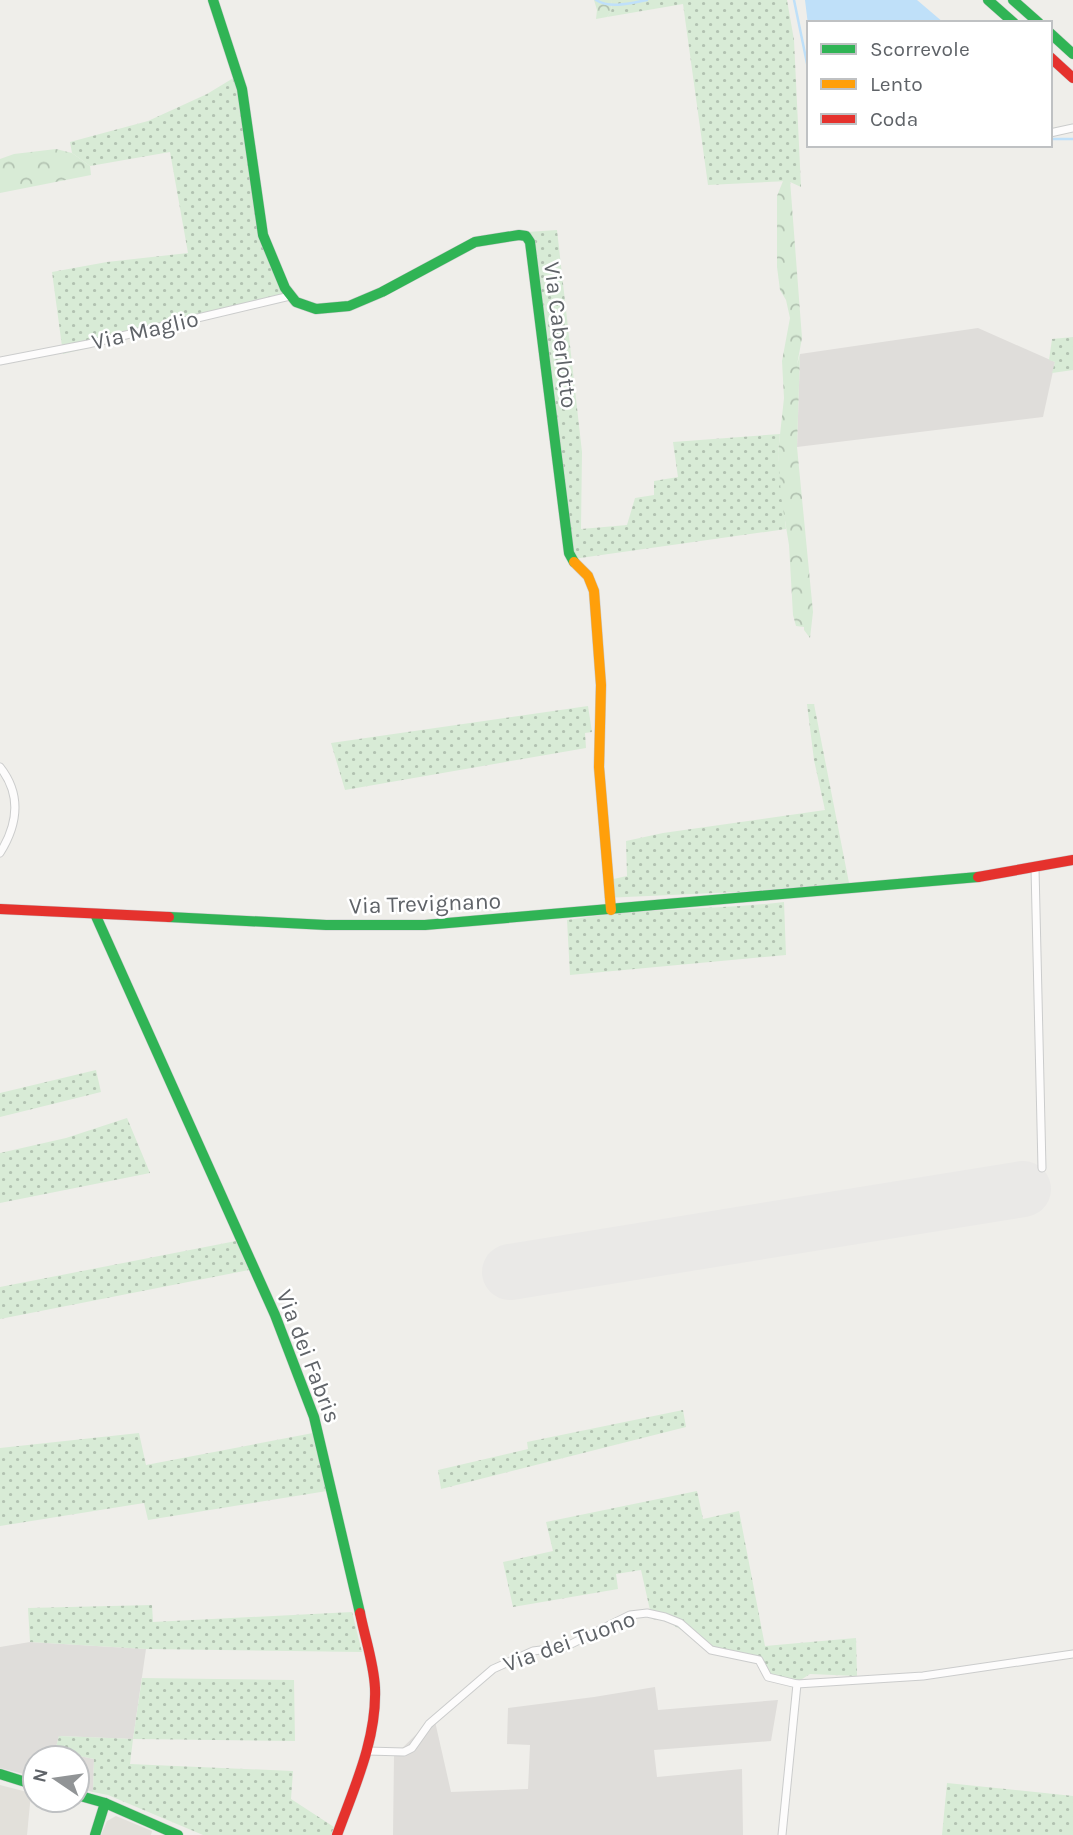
<svg xmlns="http://www.w3.org/2000/svg" width="1073" height="1835" viewBox="0 0 1073 1835" font-family="Karla,sans-serif">
<defs>
<pattern id="grass-dots" width="8" height="8" patternUnits="userSpaceOnUse" patternTransform="scale(1.75)"><rect width="8" height="8" fill="#d8ebd6"/><path d="M2 2h.1M6 6h.1" fill="none" stroke="#b2c2b1" stroke-width="1.8" stroke-linecap="round"/></pattern>
<pattern id="forest-crowns" width="20" height="18" patternUnits="userSpaceOnUse" patternTransform="scale(1.75)"><rect width="20" height="18" fill="#d8ebd6"/><path d="M2 6a3 3 0 1 1 6 0M12 15a3 3 0 1 1 6 0" fill="none" stroke="#b2c2b1"/></pattern>
</defs>
<rect width="100%" height="100%" fill="#efeeea"/>
<g fill="#dfddda">
<path d="M978,328L1055,362L1043,417L797,447L800,354Z"/>
<path d="M30,1642L146,1649L133,1739L59,1736L55,1751L94,1759L93,1792L77,1788V1758H35V1777L0,1768V1647Z"/>
<path d="M655,1687L658,1710L778,1700L771,1741L654,1750L657,1777L742,1769L743,1835H393L394,1756L434,1717L451,1792L528,1789L530,1745L507,1744L508,1708L594,1697Z"/>
</g>
<g fill="#e2e0da">
<path d="M0,1785L31,1793L27,1835H0Z"/>
<path d="M116,1816L152,1831L151,1835H101L107,1821Z"/>
</g>
<g fill="url(#grass-dots)">
<path d="M612,0H787L794,40L801,187L788,181L708,185L683,4L607,17L611,12Z"/>
<path d="M235,77L246,128L258,220L289,300L63,354L52,272L107,262L188,253L170,152L90,166L72,153L70,142L148,121L207,94Z"/>
<path d="M557,230L582,452L581,529L627,525L635,498L654,495V481L678,477L673,442L780,434L778,453L786,529L566,560L527,232Z"/>
<path d="M1073,337V370L1052,373L1055,362L1049,360L1052,339Z"/>
<path d="M807,704H814L849,883L737,892L604,898L609,880L627,876L626,841L663,833L825,810L814,760Z"/>
<path d="M588,706L592,732L585,733L586,748L345,790L331,743Z"/>
<path d="M784,902L786,955L570,975L567,920C639,908 711,910 784,902Z"/>
<path d="M96,1070L101,1092L0,1117V1093Z"/>
<path d="M127,1118L150,1173L0,1203V1153L66,1138Z"/>
<path d="M236,1241L249,1270L0,1319V1287Z"/>
<path d="M683,1410L686,1427L441,1489L438,1470L528,1449L527,1442Z"/>
<path d="M139,1433L146,1465L313,1433L327,1491L148,1520L144,1503L0,1526V1448Z"/>
<path d="M697,1491L703,1519L739,1511L765,1646L856,1638L857,1676L810,1674L796,1683L776,1680L757,1660L707,1648L697,1643L685,1632L666,1621L652,1619L641,1570L616,1574L618,1589L513,1607L503,1562L553,1551L546,1522Z"/>
<path d="M152,1605L153,1622L352,1612L362,1652L146,1649L30,1642L28,1608Z"/>
<path d="M142,1678L294,1680L295,1741L133,1739L130,1764L293,1771L291,1799L334,1827L331,1835H203L108,1795L93,1792L94,1759L55,1751L59,1736L133,1739Z"/>
<path d="M947,1783L1073,1796V1835H942Z"/>
</g>
<g fill="url(#forest-crowns)">
<path d="M594,0H612L611,12L607,17L596,19L597,10Z"/>
<path d="M56,149L72,153L90,166L91,175L0,193V159L14,154Z"/>
<path d="M790,180L802,338L797,365L800,354L797,447L813,612L810,638L804,630V627L796,626L793,615L789,545L781,496L778,453L784,398L782,361L790,318L786,300L780,290L777,267V196L783,181Z"/>
</g>
<path fill="#bfe0f9" d="M805,0H917L944,23H809V33Z"/>
<g fill="none" stroke-linecap="round" stroke-linejoin="round">
<g stroke="#bfe0f9" stroke-width="2.5">
<path d="M596,0C610,9 631,3 647,0"/>
<path d="M794,0L809,73"/>
<path d="M1050,139H1073"/>
</g>
<path stroke="#eae9e7" stroke-width="56" d="M510,1272L1023,1189"/>
<defs>
<g id="street">
<path d="M1050,133L1073,128"/>
<path d="M0,361L88,344L290,296"/>
<path d="M0,767C22,795 18,824 0,853"/>
<path d="M1035,868L1042,1168"/>
<path d="M367,1751L404,1752L412,1748L429,1724L493,1669L533,1651L565,1647L630,1615L647,1613L665,1617L680,1623L711,1650L759,1660L768,1677L797,1684L923,1676L1073,1654"/>
<path d="M782,1835L797,1684"/>
</g>
<g id="fast">
<path d="M213,0L242,89L263,235L285,288L296,302L316,309L349,306L382,292L475,242L519,235L526,236L530,242L569,553L574,562"/>
<path d="M988,0L1014,23"/>
<path d="M1013,0L1039,23"/>
<path d="M1050,33L1073,54"/>
<path d="M95,914L275,1315L314,1417L360,1613"/>
<path d="M169,917L326,925H425L978,877"/>
<path d="M0,1774L35,1785"/>
<path d="M77,1795L105,1803L178,1835"/>
<path d="M95,1835L105,1803"/>
</g>
<path id="slow" d="M574,562L588,576L594,591L601,685L599,767L611,910"/>
<g id="jam">
<path d="M1050,57L1073,78"/>
<path d="M978,877L1073,860"/>
<path d="M0,909L169,917"/>
<path d="M337,1835C354,1788 377,1739 375,1688C374,1664 365,1638 360,1613"/>
</g>
</defs>
<use href="#street" stroke="#cbcccc" stroke-width="9"/>
<use href="#fast" stroke="#cacacb" stroke-width="11"/>
<use href="#slow" stroke="#cacacb" stroke-width="11"/>
<use href="#jam" stroke="#cacacb" stroke-width="11"/>
<use href="#street" stroke="#fdfcfc" stroke-width="7"/>
<use href="#fast" stroke="#30b455" stroke-width="10"/>
<use href="#slow" stroke="#ff9f0a" stroke-width="10"/>
<use href="#jam" stroke="#e5322d" stroke-width="10"/>
</g>
<g text-anchor="middle" stroke-width="5" stroke-linejoin="round" paint-order="stroke">
<g font-size="23" fill="#5f6368" stroke="#fff">
<text transform="translate(145 330) rotate(-13)" y="8">Via Maglio</text>
<text transform="translate(561 335) rotate(83)" y="8">Via Caberlotto</text>
<text transform="translate(425 903) rotate(-2)" y="8">Via Trevignano</text>
<text transform="translate(309 1356) rotate(69)" y="8">Via dei Fabris</text>
<text transform="translate(569 1641) rotate(-20)" y="8">Via dei Tuono</text>
</g>
</g>
<rect x="807" y="21" width="245" height="126" fill="#ffffff" stroke="#bfc1c3" stroke-width="2"/>
<rect x="821" y="44" width="35" height="10" fill="#30b455" stroke="#bfc1c3" stroke-width="2"/>
<text x="870" y="56" font-size="21" fill="#5f6368">Scorrevole</text>
<rect x="821" y="79" width="35" height="10" fill="#ff9f0a" stroke="#bfc1c3" stroke-width="2"/>
<text x="870" y="91" font-size="21" fill="#5f6368">Lento</text>
<rect x="821" y="114" width="35" height="10" fill="#e5322d" stroke="#bfc1c3" stroke-width="2"/>
<text x="870" y="126" font-size="21" fill="#5f6368">Coda</text>
<g transform="translate(56 1779) rotate(283)"><circle r="33" fill="#ffffff" stroke="#bfc1c3" stroke-width="2"/>
<path d="M0-5L12 26L0 18L-12 26Z" fill="#919496"/>
<text y="-10" font-size="19" font-weight="bold" text-anchor="middle" fill="#5f6368">N</text>
</g>
</svg>
